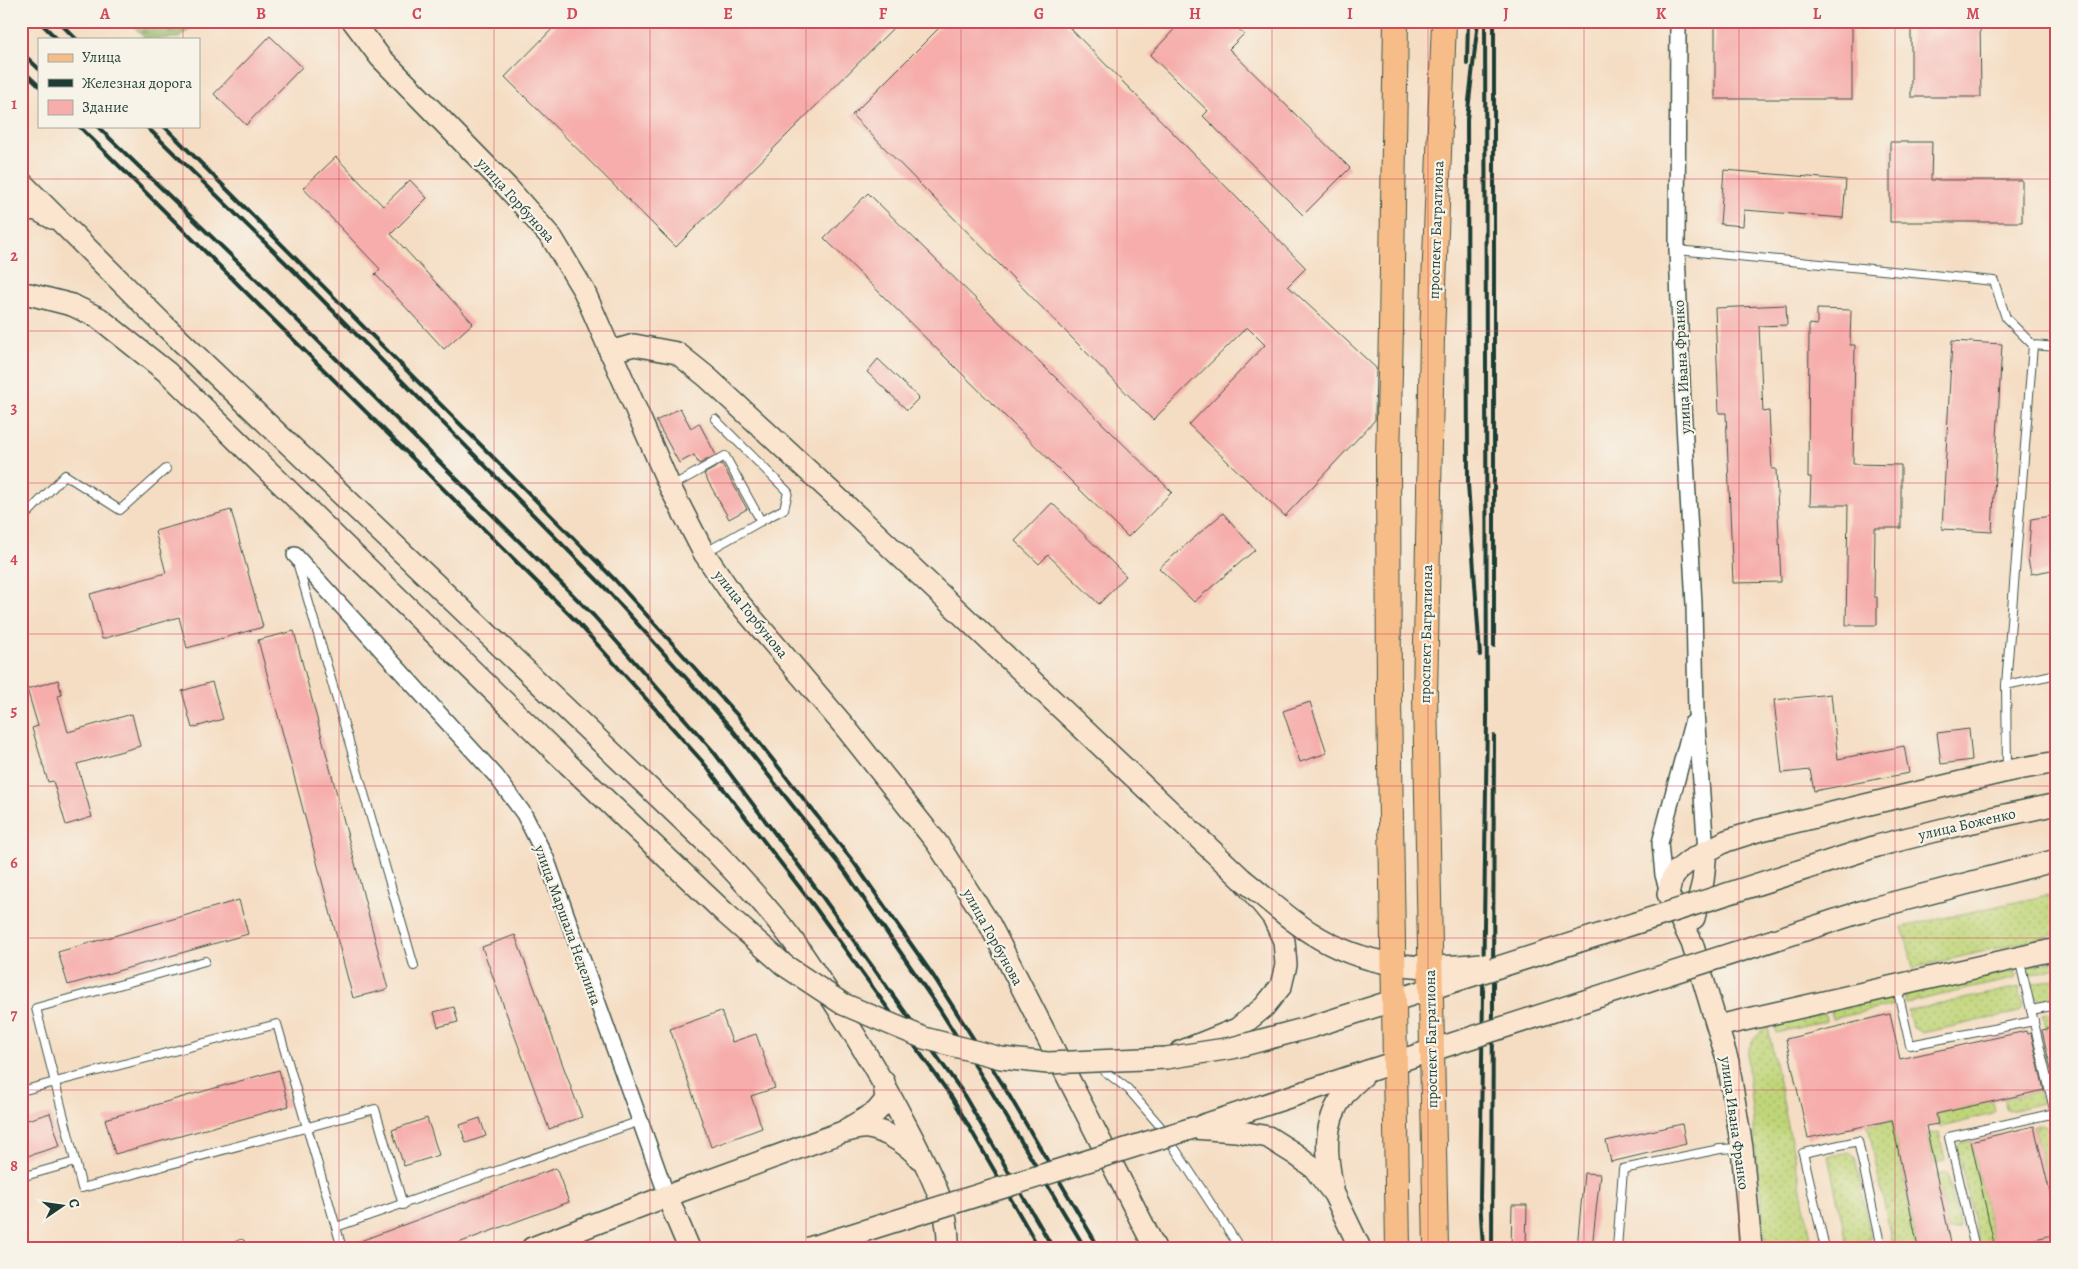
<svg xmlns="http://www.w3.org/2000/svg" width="2078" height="1269" viewBox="0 0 2078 1269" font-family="Alegreya,serif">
<defs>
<pattern id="grass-dots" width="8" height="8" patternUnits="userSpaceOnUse" patternTransform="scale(1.25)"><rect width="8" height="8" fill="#c0d578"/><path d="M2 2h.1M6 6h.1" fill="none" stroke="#9bae63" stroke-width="1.8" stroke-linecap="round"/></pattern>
<pattern id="forest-firs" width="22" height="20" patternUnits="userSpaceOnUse" patternTransform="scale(1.25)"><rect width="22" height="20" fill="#98b668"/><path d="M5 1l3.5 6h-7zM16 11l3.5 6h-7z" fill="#7b9556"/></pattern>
</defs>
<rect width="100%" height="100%" fill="#f7f3e8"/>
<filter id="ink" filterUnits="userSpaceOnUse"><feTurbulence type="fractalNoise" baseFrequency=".02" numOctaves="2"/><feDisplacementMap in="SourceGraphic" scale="10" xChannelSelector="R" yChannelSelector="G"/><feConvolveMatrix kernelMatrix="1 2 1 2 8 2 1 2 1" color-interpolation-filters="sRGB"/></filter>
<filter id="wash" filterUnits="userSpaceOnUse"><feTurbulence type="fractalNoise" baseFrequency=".0096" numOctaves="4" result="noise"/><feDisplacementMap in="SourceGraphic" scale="20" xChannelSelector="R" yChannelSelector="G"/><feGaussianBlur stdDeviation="1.12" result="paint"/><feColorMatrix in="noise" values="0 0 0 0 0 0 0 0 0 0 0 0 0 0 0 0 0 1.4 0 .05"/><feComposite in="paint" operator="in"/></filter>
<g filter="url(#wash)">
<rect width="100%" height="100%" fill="#f5ddc3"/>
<g fill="url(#grass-dots)" stroke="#708956">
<path d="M2057,893V934L1913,968L1908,946L1902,927Z"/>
<path d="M2057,960V968L2029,975L2027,967Z"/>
<path d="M2015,970L2017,978L1906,1003L1904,995Z"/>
<path d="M2057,978V996L2041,1000L2034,996L2031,984Z"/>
<path d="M2019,987L2023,1007L2019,1012L1922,1033L1912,1027L1908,1011Z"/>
<path d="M1892,997L1894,1005L1832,1019L1830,1011Z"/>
<path d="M2057,1011V1027L2053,1028L2055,1065L2043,1014Z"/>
<path d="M1825,1013L1826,1021L1776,1033L1774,1024Z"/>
<path d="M1768,1026L1771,1043L1813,1248H1766L1747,1060C1749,1043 1754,1035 1768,1026Z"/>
<path d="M2039,1091L2042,1103L2009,1111L2006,1109L2004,1099Z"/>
<path d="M1993,1101L1995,1111L1993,1114L1942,1127L1938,1124L1936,1114Z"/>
<path d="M1892,1120L1918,1248H1893L1868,1125Z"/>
<path d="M2043,1124L2050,1129L2057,1158V1222L2034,1126Z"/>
<path d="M1939,1132L1945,1160L1934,1164L1928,1134Z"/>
<path d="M1971,1141L1995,1248H1980L1957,1147L1961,1143Z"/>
<path d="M1850,1152L1855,1157L1871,1239L1847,1244L1828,1156Z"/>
<path d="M1947,1173L1959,1225L1958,1228L1948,1230L1936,1175Z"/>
<path d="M2057,1234V1248H1997Z"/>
</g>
<path fill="url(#forest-firs)" stroke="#5c7a4e" d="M129,21H201L179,38L145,39Z"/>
<g id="blocks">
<g fill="#f6adab">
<path d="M560,21H900L676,247L505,77Z"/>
<path d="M946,21H1063L1306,268L1288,286L1376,368L1375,420L1285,516L1189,425L1265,345L1247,327L1153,420L852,115Z"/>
<path d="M1182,21H1230L1244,34L1229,49L1350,168L1303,215L1203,116L1208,111L1150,55Z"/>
<rect x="1715" y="21" width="137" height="78"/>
<path d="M1911,21H1980L1981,97H1911Z"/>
<path d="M270,36L302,67L246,125L214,94Z"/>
<path d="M1890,142H1932L1931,180H2022V222H1890Z"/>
<path d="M336,157L383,206L410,180L427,198L391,234L473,323L444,349L375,274L380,269L303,188Z"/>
<path d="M1724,170L1846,180L1843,218L1744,210L1743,226L1720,224Z"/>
<path d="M868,193L1172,492L1128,537L824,238Z"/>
<path d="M1786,305L1787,325L1759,326L1763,412L1769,411L1772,469H1776L1781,582L1733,583L1726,413H1719L1715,308Z"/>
<path d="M1817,309L1851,310L1850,345H1855L1853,464L1901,465V528H1875L1874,597H1877V625H1846L1848,505H1810L1811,477H1808L1809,324L1817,325Z"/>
<path d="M1952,341L2002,344L1992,532L1942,529Z"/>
<path d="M878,359L919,398L907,410L867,372Z"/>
<path d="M680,408L691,428L699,423L716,455L699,464L694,455L679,463L656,421Z"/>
<path d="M722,464L747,509L729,519L704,474Z"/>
<path d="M1052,503L1126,576L1099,604L1048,555L1039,564L1015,541Z"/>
<path d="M231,510L263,627L187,648L179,617L102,639L90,594L166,573L155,531Z"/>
<path d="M1223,513L1255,550L1194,602L1159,568Z"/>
<path d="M2057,515V569L2031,574L2028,559L2031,519Z"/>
<path d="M294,631L388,989L353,998L258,640Z"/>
<path d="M58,680L62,695L58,696L68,732L132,714L140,746L77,764L92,817L66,825L53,781L48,782L32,728L38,726L27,689Z"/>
<path d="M212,682L223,719L192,728L182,691Z"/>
<path d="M1831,694L1838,759L1904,746L1909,773L1814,791L1810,770L1782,773L1774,700Z"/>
<path d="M1310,702L1327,753L1300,762L1283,711Z"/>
<path d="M1969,729L1972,760L1941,764L1937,733Z"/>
<path d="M239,900L248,934L68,985L58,952Z"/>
<path d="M515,935L582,1117L549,1129L482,947Z"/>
<path d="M454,1007L458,1022L438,1027L434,1012Z"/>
<path d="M721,1011L732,1042L756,1034L775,1088L751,1096L762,1128L711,1147L670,1029Z"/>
<path d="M1890,1014L1900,1059L2026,1031L2027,1034L2031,1033L2044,1090L1936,1114L1938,1124L1926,1126L1952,1248H1918L1892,1120L1808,1138L1786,1039Z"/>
<path d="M2057,1027V1087H2055L2042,1030Z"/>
<path d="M279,1070L289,1106L115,1154L105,1119Z"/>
<path d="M50,1113L60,1146L21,1158V1122Z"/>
<path d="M427,1118L439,1155L404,1166L392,1130Z"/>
<path d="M480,1118L486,1136L466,1143L460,1125Z"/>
<path d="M1682,1124L1686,1144L1611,1162L1606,1141Z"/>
<path d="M2034,1126L2057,1222V1234L1995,1248L1971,1141Z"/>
<path d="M556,1168L569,1202L445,1248H348L347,1246Z"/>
<path d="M1584,1173L1600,1174L1592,1248H1577Z"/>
<path d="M1512,1205H1527L1526,1248H1511Z"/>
</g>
</g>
</g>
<g filter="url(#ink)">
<use href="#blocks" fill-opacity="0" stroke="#3f5549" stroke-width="1"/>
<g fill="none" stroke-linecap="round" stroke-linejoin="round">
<defs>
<g id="lane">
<path d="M1677,250L1994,281L2006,318L2033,345L2057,347"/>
<path d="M715,419L788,492L784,509L761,521"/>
<path d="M672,486L725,456L761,521L706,552"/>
<path d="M21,520L65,475L120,510L166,469"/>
<path d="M297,562L414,966"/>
<path d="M2006,685L2057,674"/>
<path d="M2007,769L2006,685L2033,345"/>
<path d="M2019,958L2057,1122"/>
<path d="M205,961L36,1008L82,1188L375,1109L403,1205"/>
<path d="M1897,988L1910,1045L2034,1021"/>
<path d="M2031,1010L2057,1005"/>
<path d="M1098,1066L1128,1089L1160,1126L1240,1248"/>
<path d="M21,1091L277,1024L342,1248"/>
<path d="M21,1177L75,1162"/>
<path d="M336,1227L640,1121"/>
<path d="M232,1248L241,1244"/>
<path d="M1617,1248L1623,1169L1720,1149L1740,1148"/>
<path d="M1825,1248L1803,1153L1858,1141L1881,1248"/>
<path d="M1975,1248L1949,1137L2055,1113"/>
</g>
<g id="street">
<path d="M1678,21L1677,250L1683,405L1694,604L1696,712L1706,851"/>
<path d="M295,555L496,776L524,814L546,858L667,1196"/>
<path d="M1668,892L1663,875L1660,843L1692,723"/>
</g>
<g id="secondary">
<path d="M353,21L380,57L507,187L552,238L584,291L670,487L704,553L734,597L845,727L937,843L990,925L1155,1248"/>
<path d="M21,182L165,326L712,848C742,880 773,912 799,949C840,1009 879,1072 912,1137C929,1172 950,1208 948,1248"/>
<path d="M21,208L37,210L52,218"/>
<path d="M21,294H29L72,305L99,318L168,373L568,764"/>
<path d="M610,352L634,345L677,353L707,377L867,525L1242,879L1273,917L1284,941L1286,965L1281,986L1264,1007L1237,1029L1180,1052"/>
<path d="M1877,846L1959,825L2057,804"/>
<path d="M1873,908L2057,860"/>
<path d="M1694,918L1703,881L1706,851"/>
<path d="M1718,1026L2057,949"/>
<path d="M1204,1125L1368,1071"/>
<path d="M1193,1128L1236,1131L1268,1137L1295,1154L1314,1168L1334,1194L1360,1248"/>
<path d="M847,1129L876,1112L886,1100L884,1082"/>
<path d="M1333,1189C1326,1157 1322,1123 1344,1095C1350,1087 1357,1081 1364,1075"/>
<path d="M667,1196L689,1248"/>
<path d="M532,1248L667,1196L840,1133C848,1131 860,1127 868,1128C885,1131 908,1144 919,1158"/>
<path d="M1751,1248L1742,1148L1728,1062L1692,943L1668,894L1671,881L1678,870L1689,861L1726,841L1757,831L2007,771L2057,762"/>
</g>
<g id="primary">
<path d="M1391,328L1396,21"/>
<path d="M1432,337L1444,21"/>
</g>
</defs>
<use href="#lane" stroke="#3f5549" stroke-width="10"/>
<use href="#street" stroke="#3f5549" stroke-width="18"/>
<use href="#secondary" stroke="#3f5549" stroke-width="24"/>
<use href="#primary" stroke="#3f5549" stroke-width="26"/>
<use href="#lane" stroke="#fff" stroke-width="8"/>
<use href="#street" stroke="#fff" stroke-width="15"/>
<use href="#secondary" stroke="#fce5cf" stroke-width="21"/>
<use href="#primary" stroke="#f7bd88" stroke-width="24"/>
<g stroke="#1f3d34" stroke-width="4">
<path d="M39,21L57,39"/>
<path d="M58,21L76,39"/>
<path d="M1478,21L1467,119L1468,484L1480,655"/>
<path d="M21,52L39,69"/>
<path d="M1467,64L1468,21"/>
<path d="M21,69L39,86"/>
<path d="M79,126L578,623L702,761L814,906L953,1099L1039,1248"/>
<path d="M97,126L275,298L594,616L713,751L821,895L961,1090L1053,1248"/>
<path d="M146,126L297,274L607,590L731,728L846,873L940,1010L991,1091L1085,1248"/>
<path d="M164,126L615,580L739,717L855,864L934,977L1003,1085L1099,1248"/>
<path d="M1494,646V21"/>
<path d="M1483,1248L1480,1198L1487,720L1485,21"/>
<path d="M1492,1248L1494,736"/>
</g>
<defs>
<g id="secondary-bridge">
<path d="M568,764L726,914L784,965L843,1004L924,1038L1001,1058L1048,1063L1166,1058L1232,1048L1311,1027L1877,846"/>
<path d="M1242,879C1265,897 1287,918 1311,933C1364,967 1420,971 1481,964"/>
<path d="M1368,1071L1873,908"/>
<path d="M809,1248L1193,1128"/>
</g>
<g id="primary-bridge">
<path d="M1391,328L1388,459L1389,699L1398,1248"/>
<path d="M1432,337L1425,696L1436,1248"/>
</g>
</defs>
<use href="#secondary-bridge" stroke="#3f5549" stroke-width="24" stroke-linecap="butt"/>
<use href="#primary-bridge" stroke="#3f5549" stroke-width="26" stroke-linecap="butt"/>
<use href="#secondary-bridge" stroke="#fce5cf" stroke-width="21"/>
<use href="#primary-bridge" stroke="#f7bd88" stroke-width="24"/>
</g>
</g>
<path fill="none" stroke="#d1495b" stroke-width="1" stroke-opacity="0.55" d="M183,21V39M339,21V1248M494,21V1248M650,21V1248M806,21V1248M961,21V1248M1117,21V1248M1272,21V1248M1428,21V1248M1584,21V1248M1739,21V1248M1895,21V1248M183,126V1248M21,179H2057M21,331H2057M21,483H2057M21,634H2057M21,786H2057M21,938H2057M21,1090H2057"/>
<g text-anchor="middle" stroke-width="4.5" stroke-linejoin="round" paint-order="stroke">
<g font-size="15" fill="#1f3d34" stroke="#f7f3e8">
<text transform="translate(516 200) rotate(48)" y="5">улица Горбунова</text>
<text transform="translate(1436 230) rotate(-88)" y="5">проспект Багратиона</text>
<text transform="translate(1682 367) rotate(-93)" y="5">улица Ивана Франко</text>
<text transform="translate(751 614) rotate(51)" y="5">улица Горбунова</text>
<text transform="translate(1426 634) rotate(-89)" y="5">проспект Багратиона</text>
<text transform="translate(1967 824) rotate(-13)" y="5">улица Боженко</text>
<text transform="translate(568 925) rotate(70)" y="5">улица Маршала Неделина</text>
<text transform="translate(993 937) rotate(61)" y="5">улица Горбунова</text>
<text transform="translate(1431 1039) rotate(-91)" y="5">проспект Багратиона</text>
<text transform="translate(1735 1123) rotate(82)" y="5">улица Ивана Франко</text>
</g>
</g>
<rect width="2078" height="1269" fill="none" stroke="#f7f3e8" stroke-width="55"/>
<rect x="38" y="38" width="162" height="90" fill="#f7f3e8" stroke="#a1aaa0"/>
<rect x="48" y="54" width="25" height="8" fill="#f7bd88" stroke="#a1aaa0"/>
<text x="82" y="62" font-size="15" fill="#1f3d34">Улица</text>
<rect x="48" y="79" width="25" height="8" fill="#1f3d34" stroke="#a1aaa0"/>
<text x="82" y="88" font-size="15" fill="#1f3d34">Железная дорога</text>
<rect x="48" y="100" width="25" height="15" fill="#f6adab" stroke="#a1aaa0"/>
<text x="82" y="112" font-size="15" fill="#1f3d34">Здание</text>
<g transform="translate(62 1206) rotate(77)" stroke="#f7f3e8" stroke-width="4" paint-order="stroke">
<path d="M0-4L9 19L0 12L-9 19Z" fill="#1f3d34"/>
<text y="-8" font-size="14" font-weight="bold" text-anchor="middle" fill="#1f3d34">С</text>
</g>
<rect x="28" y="28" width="2022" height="1214" fill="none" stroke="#d1495b" stroke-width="2"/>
<g font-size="16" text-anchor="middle" font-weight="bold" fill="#d1495b">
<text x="105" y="19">A</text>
<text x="261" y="19">B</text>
<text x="417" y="19">C</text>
<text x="572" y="19">D</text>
<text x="728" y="19">E</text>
<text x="883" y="19">F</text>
<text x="1039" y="19">G</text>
<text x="1195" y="19">H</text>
<text x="1350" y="19">I</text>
<text x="1506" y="19">J</text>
<text x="1661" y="19">K</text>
<text x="1817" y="19">L</text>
<text x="1973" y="19">M</text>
<text x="14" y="109">1</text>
<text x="14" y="261">2</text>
<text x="14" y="413">3</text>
<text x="14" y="564">4</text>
<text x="14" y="716">5</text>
<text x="14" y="868">6</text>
<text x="14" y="1020">7</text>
<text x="14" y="1171">8</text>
</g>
</svg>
